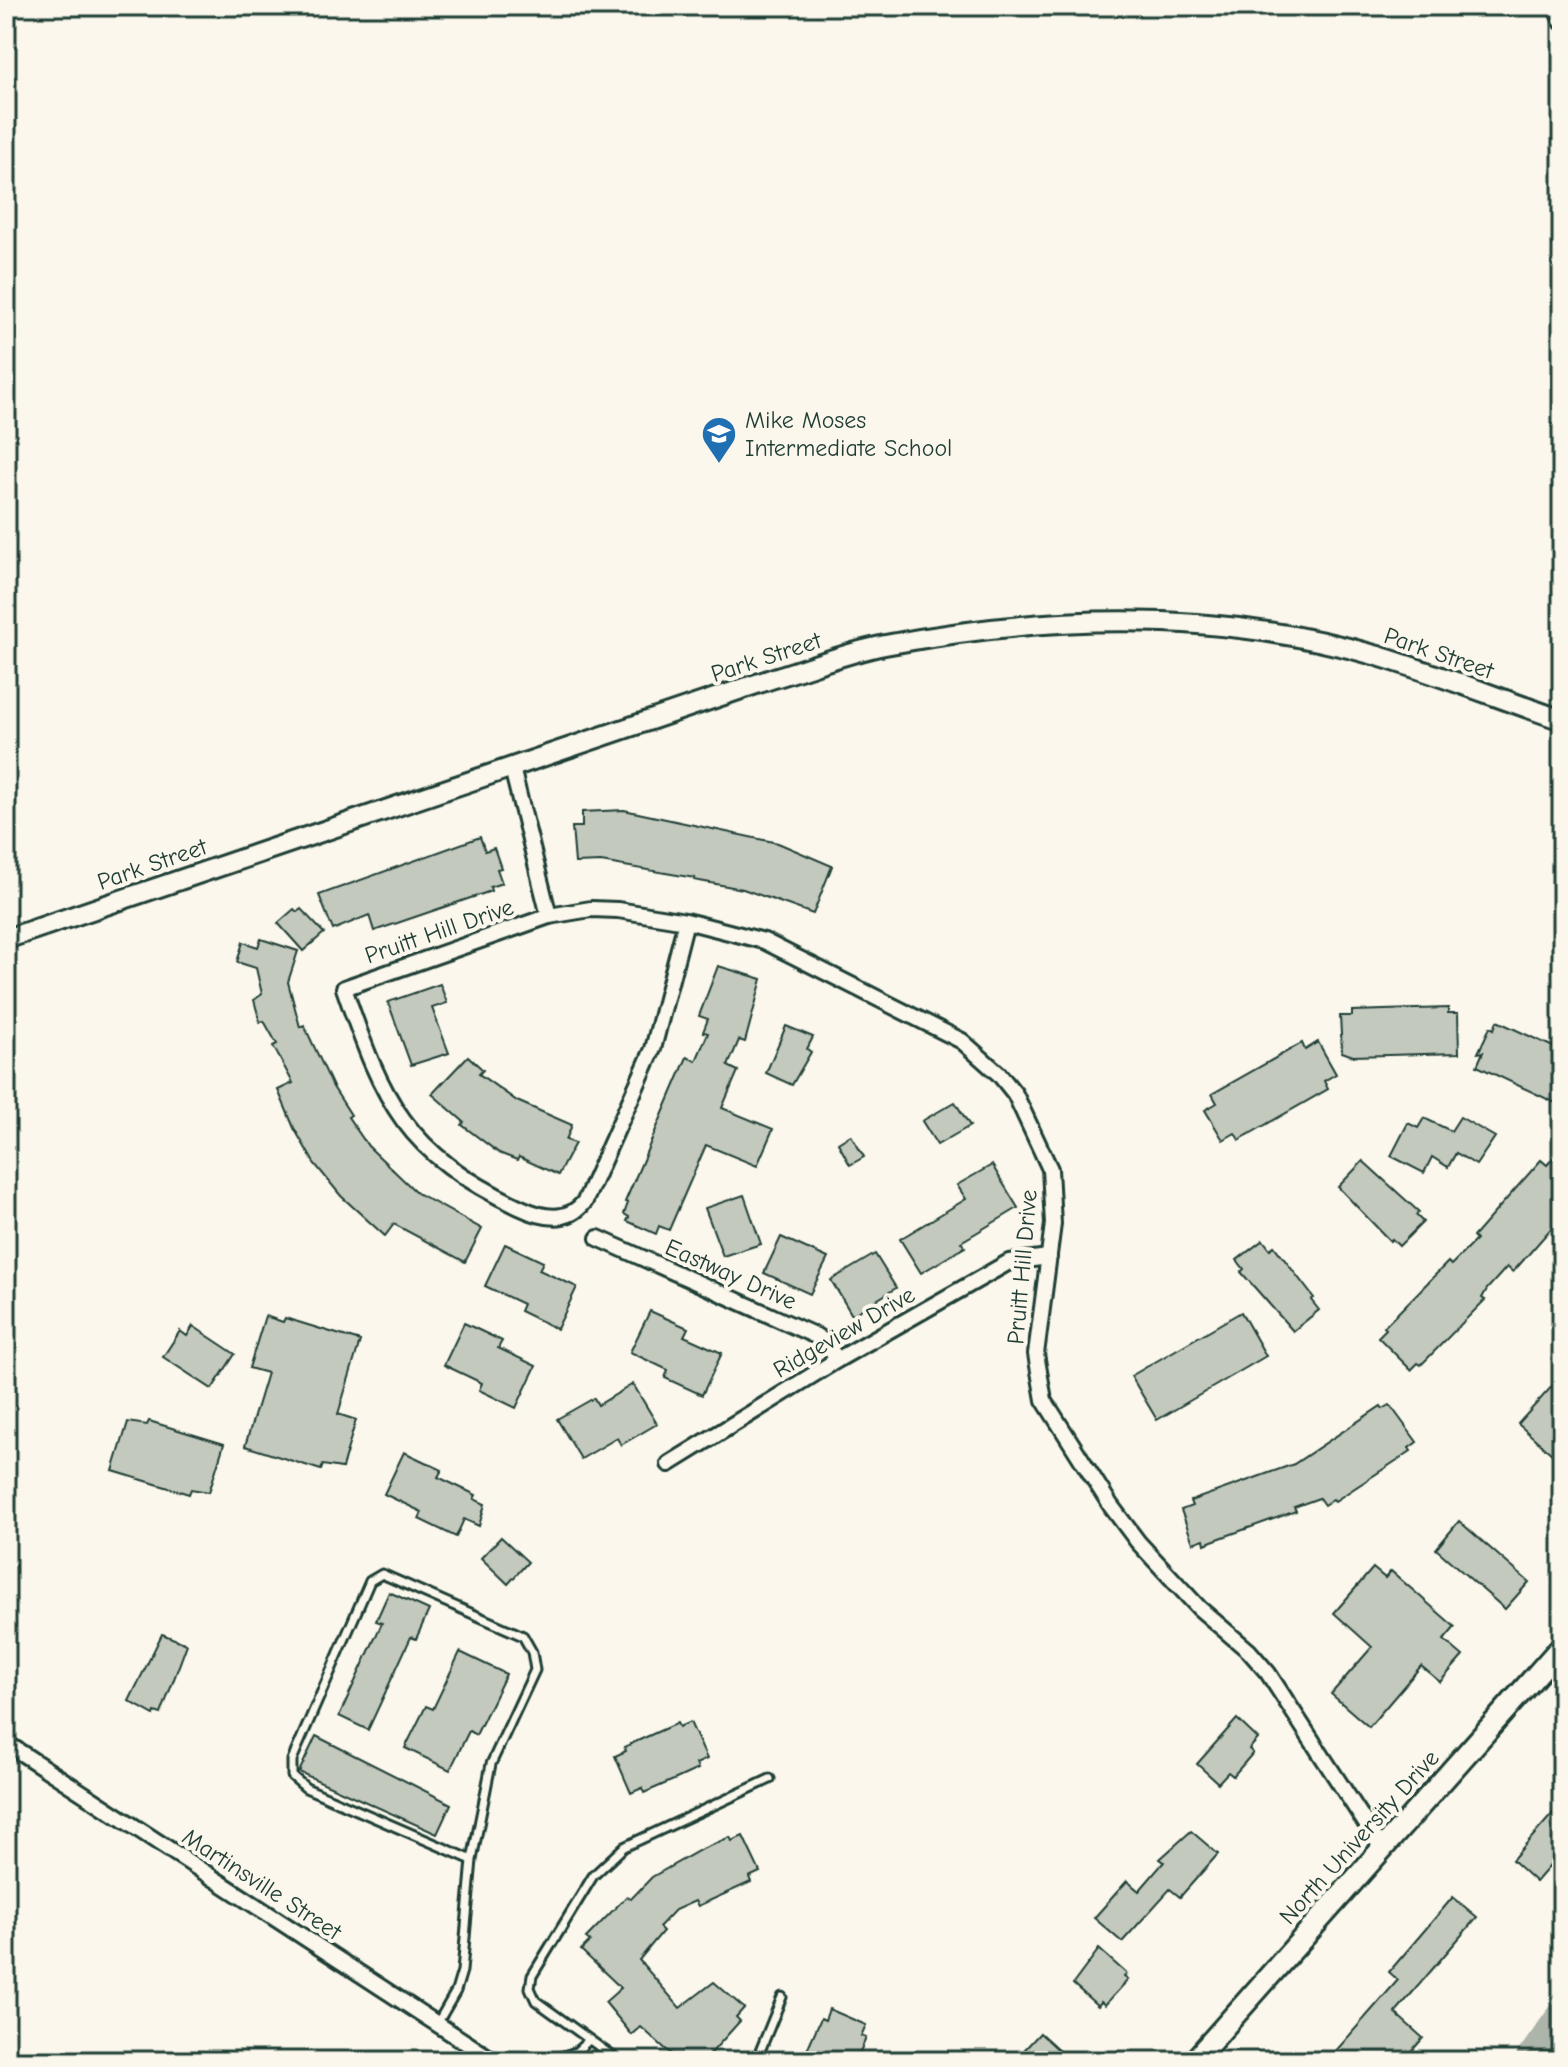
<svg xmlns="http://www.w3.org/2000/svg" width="1568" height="2067" viewBox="0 0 1568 2067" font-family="'Comic Neue',sans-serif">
<rect width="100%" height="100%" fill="#fbf7ec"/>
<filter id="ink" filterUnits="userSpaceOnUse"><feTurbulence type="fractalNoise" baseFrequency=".0125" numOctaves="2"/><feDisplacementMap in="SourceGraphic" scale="16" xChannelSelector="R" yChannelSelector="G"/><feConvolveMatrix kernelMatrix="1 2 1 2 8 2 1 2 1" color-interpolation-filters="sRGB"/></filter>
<g filter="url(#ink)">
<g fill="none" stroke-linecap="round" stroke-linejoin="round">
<path stroke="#adb4aa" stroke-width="34" d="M1532,2061L1562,2019"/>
</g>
<g fill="#c4c9be" stroke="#1f3d34" stroke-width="2">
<path d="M624,810L778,843L832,866L813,914L743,889L694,880L695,878L601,862L575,863L572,827H582V812Z"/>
<path d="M480,837L485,851L494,848L501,868L497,869L502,883L490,887L491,891L374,931L369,915L333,930L319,895Z"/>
<path d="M294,909L297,912L301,909L324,933L303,951L278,923Z"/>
<path d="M261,939L298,951L288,982L300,1027L304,1025L333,1087L351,1115L348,1117L368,1146L417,1193L482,1229L465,1262L394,1224L385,1236L341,1196L314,1163L294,1128L278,1090L293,1083L273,1046L277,1044L264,1021L260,1022L254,1000L262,994L256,968L237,962L243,942L258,947Z"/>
<path d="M718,966L762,979L745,1042L739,1040L728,1066L738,1071L722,1108L773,1129L757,1166L706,1145L669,1230L659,1226L656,1234L627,1221L629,1217L624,1214L628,1203L625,1202L687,1057L696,1061L708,1033L703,1032L708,1019L699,1016Z"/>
<path d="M440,984L447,1003L432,1008L449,1053L411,1065L388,1002Z"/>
<path d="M1448,1008V1013H1458L1459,1053L1353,1056L1342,1052L1340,1016H1352V1011Z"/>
<path d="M1497,1021L1562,1051V1106L1477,1066L1483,1052L1478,1053L1490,1027L1494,1029Z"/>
<path d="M786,1026L813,1037L807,1049L811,1052L792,1085L766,1073Z"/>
<path d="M1318,1042L1336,1074L1324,1081L1328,1089L1239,1140L1235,1133L1223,1140L1205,1110L1217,1103L1212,1094L1302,1043L1305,1050Z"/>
<path d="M468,1056L483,1070L479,1074L517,1101L572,1125L566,1140L575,1143L558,1175L519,1157L517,1160L499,1153L462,1125L464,1122L432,1094Z"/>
<path d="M955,1102L970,1126L937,1145L922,1121Z"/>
<path d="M1460,1117L1495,1137L1476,1165L1456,1153L1448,1167L1432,1157L1424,1173L1391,1156L1408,1123L1418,1128L1424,1118L1451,1131Z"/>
<path d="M851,1135L864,1157L850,1165L838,1143Z"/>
<path d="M1562,1148V1216L1513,1272L1507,1267L1487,1289L1482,1298L1485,1300L1421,1365L1418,1363L1411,1370L1378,1337L1386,1329L1384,1327L1448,1262L1451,1265L1476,1240L1473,1237L1541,1160L1547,1165Z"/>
<path d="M1363,1161L1419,1212L1416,1215L1423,1222L1399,1246L1392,1239L1390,1241L1338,1187Z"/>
<path d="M992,1165L1018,1208L961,1242L965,1247L921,1273L900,1239L966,1199L957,1185Z"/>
<path d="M744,1195L761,1244L723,1256L705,1208Z"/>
<path d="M781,1237L828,1258L810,1294L764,1273Z"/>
<path d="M1263,1240L1270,1249L1274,1246L1314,1298L1311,1300L1319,1310L1293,1331L1241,1272L1244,1269L1237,1260Z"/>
<path d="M505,1244L543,1262L539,1270L577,1287L557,1329L520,1311L523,1304L485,1286Z"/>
<path d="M875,1254L896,1288L852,1315L831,1280Z"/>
<path d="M650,1311L688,1328L684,1336L722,1353L702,1395L665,1378L668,1370L630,1352Z"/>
<path d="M1241,1312L1266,1356L1157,1420L1131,1376Z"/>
<path d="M265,1316L283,1322L285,1318L360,1341L338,1414L356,1420L342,1468L323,1465L321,1470L245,1446L267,1373L249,1368Z"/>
<path d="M464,1323L502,1341L498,1348L536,1366L516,1408L479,1390L482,1383L444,1365Z"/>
<path d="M193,1326L235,1354L212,1389L163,1357L180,1331L187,1336Z"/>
<path d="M1562,1375V1463L1518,1424Z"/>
<path d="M633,1384L657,1424L621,1445L617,1438L581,1459L557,1419L594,1398L598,1405Z"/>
<path d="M1390,1405L1417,1442L1409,1448L1411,1451L1335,1501L1333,1499L1324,1505L1319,1498L1294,1507L1296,1511L1212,1541L1205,1544L1204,1539L1193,1543L1181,1510L1192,1506L1190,1501L1294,1464L1381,1406L1383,1409Z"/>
<path d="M149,1421L224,1444L209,1492L191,1489L189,1494L113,1471L128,1422L147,1425Z"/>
<path d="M404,1452L442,1470L438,1477L476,1495L474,1499L485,1504L479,1526L464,1519L456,1537L419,1519L422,1512L384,1494Z"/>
<path d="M1459,1521L1529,1582L1505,1609L1436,1549Z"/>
<path d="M501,1537L528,1562L508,1584L481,1558Z"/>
<path d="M1373,1568L1385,1578L1391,1571L1455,1627L1444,1640L1463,1656L1440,1682L1421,1666L1369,1727L1331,1694L1372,1647L1334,1613Z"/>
<path d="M389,1592L429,1610L416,1639L411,1637L368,1730L339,1716L382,1623L376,1621Z"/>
<path d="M162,1634L187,1644L161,1714L155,1712L154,1715L129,1701Z"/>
<path d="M460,1652L506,1674L476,1735L469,1731L450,1770L405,1748L426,1706L433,1709Z"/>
<path d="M1237,1719L1258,1739L1249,1749L1253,1753L1240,1768L1233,1776L1228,1772L1218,1783L1197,1764Z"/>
<path d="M690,1722L707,1759L696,1764L698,1769L676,1779L644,1793L642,1788L631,1793L615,1756L626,1751L624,1747L655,1733L677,1723L679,1727Z"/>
<path d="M316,1736L451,1804L437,1834L299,1772Z"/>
<path d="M1562,1803V1852L1536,1882L1512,1860Z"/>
<path d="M1191,1831L1218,1854L1180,1897L1170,1889L1122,1942L1094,1918L1127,1881L1139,1891L1164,1862L1160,1859Z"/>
<path d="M743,1836L760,1872L749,1877L751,1882L698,1906L695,1901L675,1910L659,1927L663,1931L639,1960L680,2008L714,1982L744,2008L736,2017L740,2021L704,2061H679L641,2027L632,2035L605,2002L621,1988L581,1950L590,1941L586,1938L627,1896L631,1899L652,1877L700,1850L730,1837L732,1841Z"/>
<path d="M1453,1897L1477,1917L1395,2013L1423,2038L1403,2061H1327L1398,1980L1389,1972Z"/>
<path d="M1099,1949L1127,1974L1124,1977L1128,1980L1105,2005L1101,2002L1098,2006L1073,1984Z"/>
<path d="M829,2009L866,2025L861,2036L866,2038L856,2061H802L821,2018L825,2020Z"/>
<path d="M1040,2033L1071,2061H1014Z"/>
</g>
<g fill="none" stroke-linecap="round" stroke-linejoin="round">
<defs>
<g id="service">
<path d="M437,2024L456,1991L462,1971L472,1860L306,1788L292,1776V1760L370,1581L382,1574L523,1636L532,1652L535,1670L491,1764L472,1860"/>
<path d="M548,2061L576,2052L589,2040"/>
<path d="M619,2061L536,2001L530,1988L532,1976L593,1876L624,1847L770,1779"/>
<path d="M756,2061L782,1997"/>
</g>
<g id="minor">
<path d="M1555,6L1562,22"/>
<path d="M512,768L549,916"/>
<path d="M686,921L653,1049L585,1201C568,1224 542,1218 519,1207C405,1153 383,1102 344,988L549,916L591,909L618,910L686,921L764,941L962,1041L999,1074L1015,1094L1050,1169L1053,1224L1036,1354L1044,1400L1111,1506L1138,1542L1199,1608L1249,1651L1268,1673L1383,1850"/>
<path d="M598,1238L816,1336L827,1343L837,1360"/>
<path d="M669,1464L837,1360L1009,1262L1049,1257"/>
<path d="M6,1743L494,2061"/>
</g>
<path id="tertiary" d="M6,939L774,678C811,667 848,652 885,645C1049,614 1217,609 1378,656C1440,675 1501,699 1562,720"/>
<path id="secondary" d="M1194,2061L1562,1646"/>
</defs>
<use href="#service" stroke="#1f3d34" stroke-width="13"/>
<use href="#minor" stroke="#1f3d34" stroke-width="20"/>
<use href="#tertiary" stroke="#1f3d34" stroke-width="24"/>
<use href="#secondary" stroke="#1f3d34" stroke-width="26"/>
<use href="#service" stroke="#fbf7ec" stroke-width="7"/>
<use href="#minor" stroke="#fbf7ec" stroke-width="14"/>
<use href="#tertiary" stroke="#fbf7ec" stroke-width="18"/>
<use href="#secondary" stroke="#fbf7ec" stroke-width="20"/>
</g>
</g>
<defs>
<symbol id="school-pin" viewBox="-11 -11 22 30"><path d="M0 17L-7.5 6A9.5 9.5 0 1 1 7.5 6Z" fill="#1f6fb2" stroke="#fbf7ec"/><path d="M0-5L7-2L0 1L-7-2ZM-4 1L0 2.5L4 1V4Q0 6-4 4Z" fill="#fff"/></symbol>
</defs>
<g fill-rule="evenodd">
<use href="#school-pin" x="699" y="414" width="40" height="54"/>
</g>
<g text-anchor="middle" stroke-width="8" stroke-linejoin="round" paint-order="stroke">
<g font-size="24" fill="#1f3d34" stroke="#fbf7ec" text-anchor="start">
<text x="745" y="428">Mike Moses<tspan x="745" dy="28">Intermediate School</tspan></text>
</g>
<g font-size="24" fill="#1f3d34" stroke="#fbf7ec">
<text transform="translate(1439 653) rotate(19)" y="8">Park Street</text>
<text transform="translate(766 657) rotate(-18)" y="8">Park Street</text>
<text transform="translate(152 864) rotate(-19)" y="8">Park Street</text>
<text transform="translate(439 931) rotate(-19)" y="8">Pruitt Hill Drive</text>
<text transform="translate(1022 1267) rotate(-85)" y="8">Pruitt Hill Drive</text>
<text transform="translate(731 1274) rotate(24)" y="8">Eastway Drive</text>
<text transform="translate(844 1332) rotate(-30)" y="8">Ridgeview Drive</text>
<text transform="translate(1359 1837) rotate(-48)" y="8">North University Drive</text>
<text transform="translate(262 1884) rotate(33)" y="8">Martinsville Street</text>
</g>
</g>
<rect width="1568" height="2067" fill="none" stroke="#fbf7ec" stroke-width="32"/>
<rect x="16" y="16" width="1536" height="2035" fill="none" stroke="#1f3d34" stroke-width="3" filter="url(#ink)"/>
</svg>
